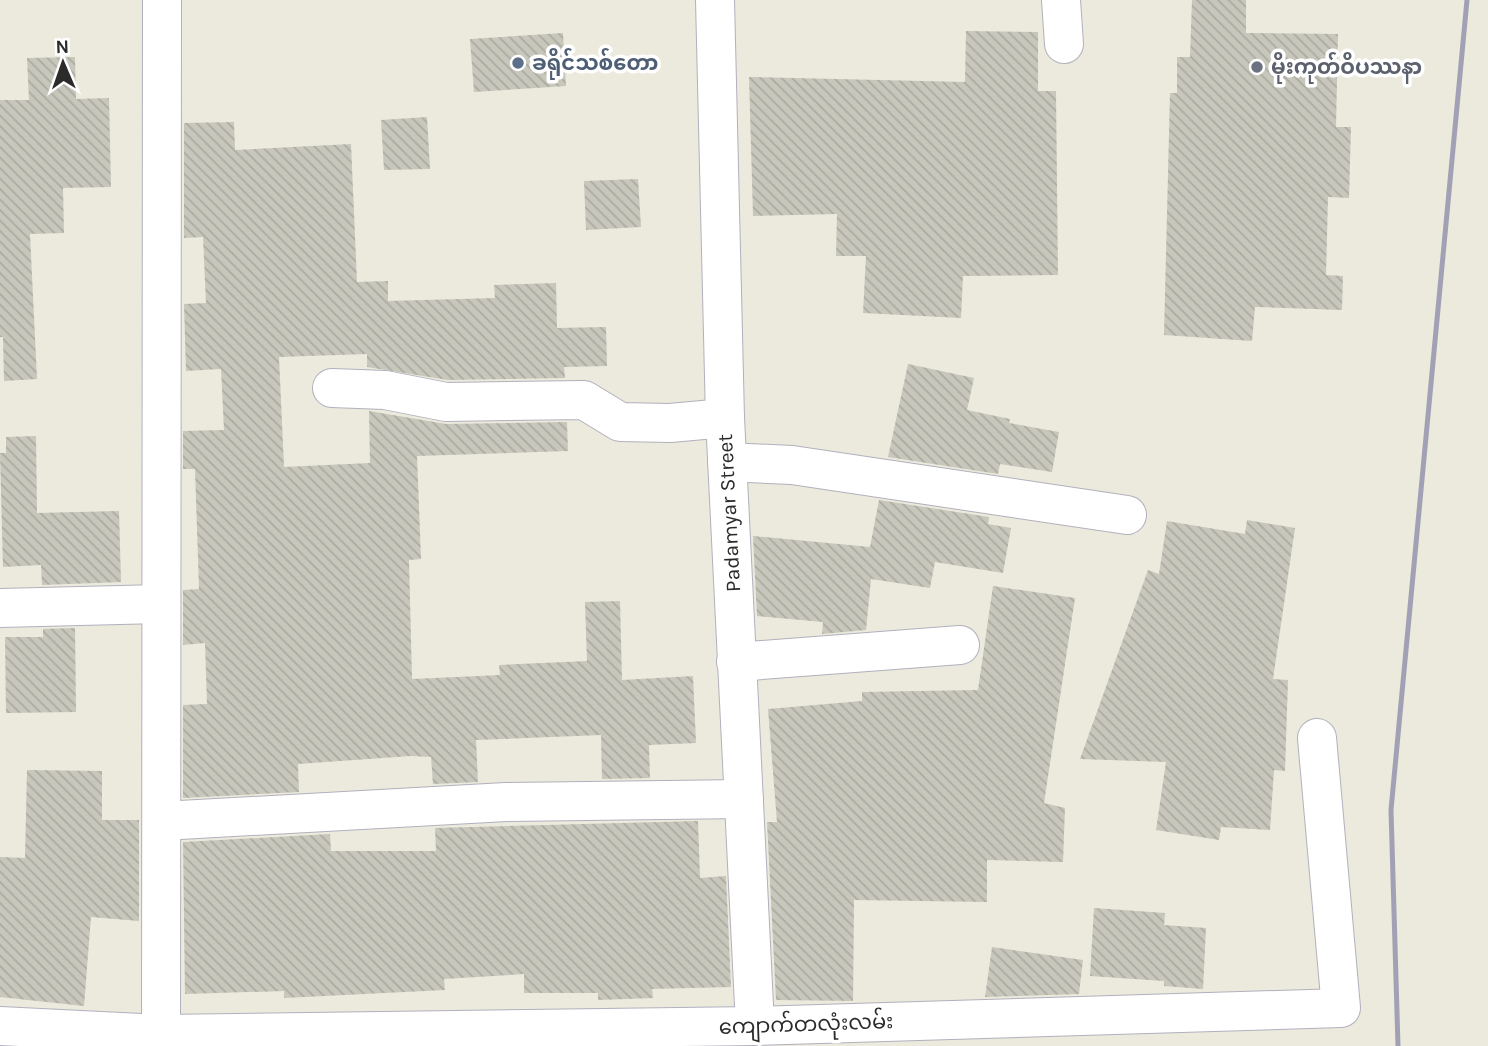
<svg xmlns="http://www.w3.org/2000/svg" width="1488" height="1046" viewBox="0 0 1488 1046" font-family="Karla,'Noto Sans Myanmar',sans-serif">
<defs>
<pattern id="building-back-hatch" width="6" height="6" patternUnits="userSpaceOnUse" patternTransform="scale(1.75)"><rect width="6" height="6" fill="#c8c7bc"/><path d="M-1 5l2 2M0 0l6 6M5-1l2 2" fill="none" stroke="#acaba2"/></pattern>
</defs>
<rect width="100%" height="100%" fill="#ece9dd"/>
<g fill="url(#building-back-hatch)">
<path d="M1192,0H1246V33L1338,34L1336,127H1351L1349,198L1328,197L1326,275L1343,276L1342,310L1255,307L1252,341L1164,335L1170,93H1177V57H1190Z"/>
<path d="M966,31L1038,32V91H1056L1058,275L963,276L961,318L863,313L866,256H836L837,214L753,216L749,77L965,82Z"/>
<path d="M563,33L566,86L474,92L470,39Z"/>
<path d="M75,57L76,99L109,98L111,187L63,188L64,233L30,234L37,379L4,381L3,337H0V100H29L27,58Z"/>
<path d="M427,117L430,169L384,170L381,120Z"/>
<path d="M234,122L235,150L351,144L357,282L388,281V301L495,298L494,285L556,283L557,328L606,327L607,366L564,367L565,378L448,380L367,367V354L279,357L284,467L370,463L369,411L446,424L567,422L568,451L417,456L421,559L409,560L412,679L500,675L499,665L587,661L585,602L620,601L622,680L693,676L696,743L649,745L650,778L602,779L601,735L476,740L478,782L433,784L431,757L411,756L298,764L299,792L183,798V705L207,704L205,643L183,645V590L199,589L195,469H183V431L224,430L221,369L186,371L184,304L206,303L203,237L184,238V123Z"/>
<path d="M638,179L641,227L586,230L584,181Z"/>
<path d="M908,364L974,378L967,410L1010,419L1009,423L1059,432L1052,472L1000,464L998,474L888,457Z"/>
<path d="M36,436L37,513L119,511L121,582L42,585L41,565L3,567L0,453H6V437Z"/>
<path d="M879,500L989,517L988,524L1011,528L1003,573L935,562L930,588L871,579L866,630L822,634L823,622L757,616L753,536L870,547Z"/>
<path d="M1247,520L1295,528L1273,679L1288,680L1285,771L1274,770L1270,830L1221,827L1219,840L1156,830L1166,762L1080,759L1148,570L1159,574L1167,521L1245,534Z"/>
<path d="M993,586L1075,598L1044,803L1065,808L1063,862L987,860V902L854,900L853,1001L776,1000L767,822H777L768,709L862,701V692L978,690Z"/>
<path d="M75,628L76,712L6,713L5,637H43V629Z"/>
<path d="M27,770L102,771V820H139V921L91,917L84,1006L0,997V857L25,858Z"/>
<path d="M698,821L700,878L726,876L731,987L652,989L653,998L598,1000V993H524V974L444,979L445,990L284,998V991L185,994L183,842L330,834L331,851H436L435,828Z"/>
<path d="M1094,908L1165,913L1164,925L1206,928L1203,989L1164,986V981L1090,976Z"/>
<path d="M992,947L1083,960L1079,994L985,997Z"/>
</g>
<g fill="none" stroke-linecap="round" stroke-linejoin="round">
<defs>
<g id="minor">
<path d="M715,0L725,418L755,1026"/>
<path d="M1061,0L1064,44"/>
<path d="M332,388L385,390L446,402L584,400L620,422L670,423L725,418"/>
<path d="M727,462L792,465L1127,515"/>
<path d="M0,608L160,604"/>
<path d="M736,662L960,645"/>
<path d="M162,821L506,802L744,799"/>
<path d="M0,1026L161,1034L755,1026L1341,1008L1317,738"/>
<path d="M161,1034L162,0"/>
</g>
</defs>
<use href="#minor" stroke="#b1b1be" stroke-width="40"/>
<use href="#minor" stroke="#fff" stroke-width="38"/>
<path stroke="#a2a0b4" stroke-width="5" d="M1398,1046L1391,810L1467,0"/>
</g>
<circle fill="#5c6f8a" stroke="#fff" stroke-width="2.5" cx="518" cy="63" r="7"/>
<circle fill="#6b7280" stroke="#fff" stroke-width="2.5" cx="1257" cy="67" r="7"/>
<g text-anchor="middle" stroke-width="7" stroke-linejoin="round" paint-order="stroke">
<g font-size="21" font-weight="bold" fill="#4e5e75" stroke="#fff" text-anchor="start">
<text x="532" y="70">ခရိုင်သစ်တော</text>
</g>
<g font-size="21" font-weight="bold" fill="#5b616d" stroke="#fff" text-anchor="start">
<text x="1271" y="74">မိုးကုတ်ဝိပဿနာ</text>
</g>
<g font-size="21" fill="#2b2b2b" stroke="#fff">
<text transform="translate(729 513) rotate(-93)" y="7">Padamyar Street</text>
<text transform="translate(806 1024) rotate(-2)" y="7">ကျောက်တလုံးလမ်း</text>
</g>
</g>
<g transform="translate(63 63) rotate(358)" stroke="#ffffff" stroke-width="5" paint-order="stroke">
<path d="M0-5L12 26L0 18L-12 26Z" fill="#2b2b2b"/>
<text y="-10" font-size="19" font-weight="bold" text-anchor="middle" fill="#2b2b2b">N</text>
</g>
</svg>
